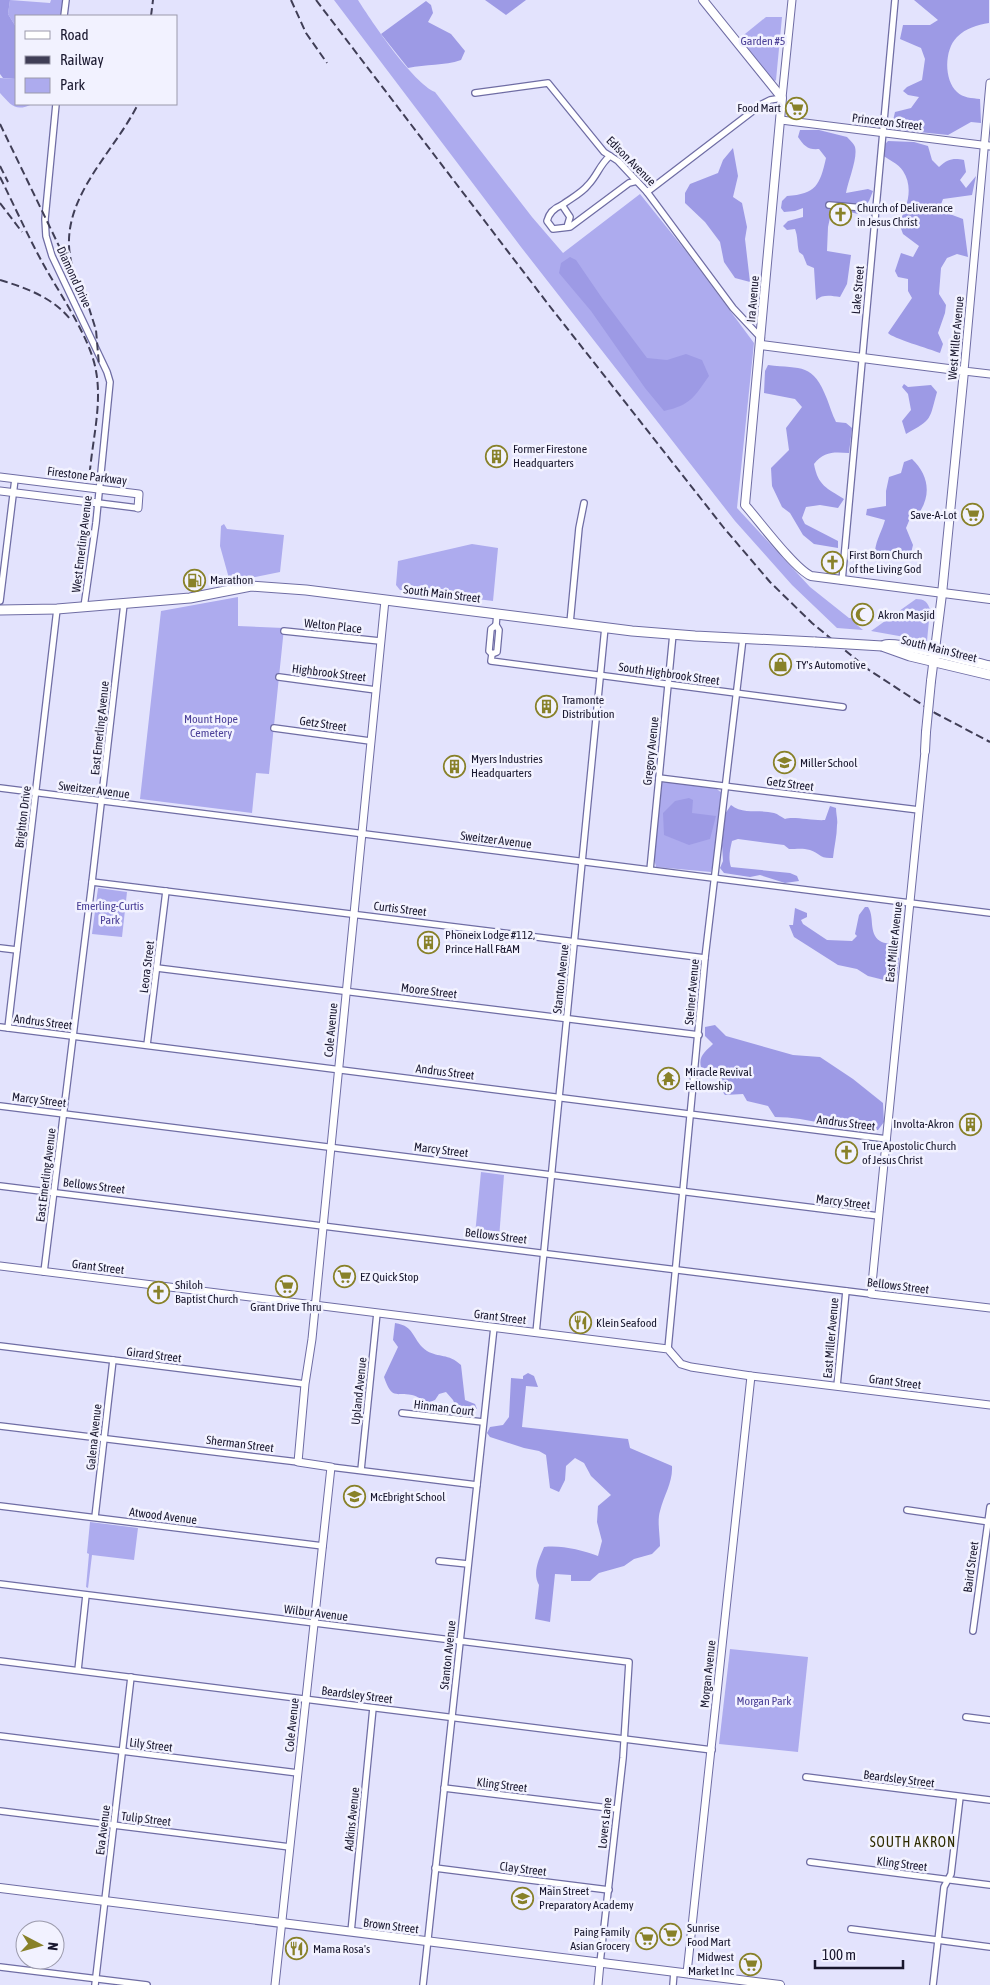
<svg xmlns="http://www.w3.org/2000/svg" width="990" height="1985" viewBox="0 0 990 1985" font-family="'Asap Condensed',sans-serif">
<rect width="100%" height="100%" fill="#e3e3fd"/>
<g fill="#adabee">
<path d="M10,0L50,3L51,0H63L61,16H16V27L8,14Z"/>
<path d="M334,0H358C372,22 413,83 435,92L532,217L563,253L640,194L685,250L754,343L737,508L810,587L849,618H851V617L856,620L857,625L863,630L837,628L792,585L735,521L521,247Z"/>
<path d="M766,17H782L776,80L775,81L771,79L740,38Z"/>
<path d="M0,78L16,79V104H33C15,112 12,106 0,93Z"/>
<path d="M224,524L227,529L284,535L280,572L230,582L220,546L221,526Z"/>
<path d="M472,544L498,548L493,601L405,590H400L396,585L398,561Z"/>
<path d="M238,597V626L284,628L269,774L256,773L252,813L140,799L161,611Z"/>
<path d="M916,599C924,599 928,602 930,610L927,641L871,631Z"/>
<path d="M662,782L714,787L722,793L713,865L711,872L656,867L654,859Z"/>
<path d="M98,888L127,892L122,937L92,934Z"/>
<path d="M481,1172L504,1175L499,1238L475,1235Z"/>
<path d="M90,1522L138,1528L134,1560L92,1555L88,1588L86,1587L89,1554L87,1553Z"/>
<path d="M730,1649L808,1657L798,1752L719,1744Z"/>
</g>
<g fill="#9d9ae5">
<path d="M0,0H10L8,14L16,27V79L3,78L0,74Z"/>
<path d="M485,0H526L506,15Z"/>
<path d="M914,0H989V23C977,25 966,28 957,37C944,50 944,80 957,92C963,98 972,98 980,99L981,123L971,122L948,135L899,130L892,125L895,112L911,108L919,97L908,95L903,91L907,87L922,80L925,59L921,48L900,39L903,25H930L938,20Z"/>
<path d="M426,1L431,5L433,13L428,22L451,34L465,51L461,60C444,66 426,64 408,68L381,34Z"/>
<path d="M800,130H819L847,137C850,140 854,144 855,147C858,158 848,181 846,193L868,189L873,191L869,201L858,214L842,210L831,213L828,227L827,251L851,255L847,284L840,297C831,296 823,294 816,300L814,268L807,265L803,255L799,252C797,244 798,237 795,229L787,230L783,226L788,221L803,217V208L795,211L784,212L781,208L782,201L787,196C816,194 820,185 826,158L819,149C808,150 804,146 798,137Z"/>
<path d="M888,141L914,142L928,146L932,160L939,167C948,159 953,158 964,160L966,172L960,180L966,188L976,176L972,195L943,199L939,210L963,219L968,257L957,254L947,258L941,268L939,294L946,305L945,313L938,333L943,344L940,353C930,349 892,338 888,333L912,298L908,291V279L898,277L895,271L901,253L913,257L919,246L903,234L899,223C907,207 914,188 903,171C899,164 887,159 881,154L885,144Z"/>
<path d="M733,148L738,176L733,197L742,203L747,227L745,239L750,282L735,278L724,262L720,242L705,222L685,203V193L690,184L718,173L723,160Z"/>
<path d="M570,257L576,260L602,298L647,358L667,360L686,354L702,360L709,376C694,397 691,405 664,411L645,388L591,311L559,273L561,263Z"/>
<path d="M768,365C802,369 813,363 827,399C830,407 832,414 836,422L846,423L852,428L849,453C834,452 824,451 814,464C818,486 827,488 844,499L838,508L820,505L806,507L802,518L805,524L838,541V548L814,544L803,535L790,513L782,507L772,486L771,468L789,450L786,428L802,407L795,399L764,393L765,371Z"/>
<path d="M904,384L908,387L931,385L937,392C929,420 933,419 906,434L902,421L911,410L908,394L902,387Z"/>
<path d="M912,459C928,474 932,494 919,513L911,516L906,528L913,545L910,557L897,560L875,551C876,540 882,531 885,520L866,515L867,509L886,506V491L889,477L901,473L904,462Z"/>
<path d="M689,798L693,800L692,813L716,816L710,839L689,845L664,835L663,813L675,801Z"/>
<path d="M731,805C743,815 760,809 774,813C778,814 781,817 785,819C793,816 813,821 825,820L830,806L836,808C836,814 838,820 837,825C837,836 834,847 833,858C819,859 820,853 810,850C803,848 797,849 789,849L784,845L738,839L732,841C730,849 728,859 731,867L790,873L797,876L799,881L785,883L760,875L750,877L724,873L720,868L723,861L722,845L725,814Z"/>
<path d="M865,907H868C875,917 868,933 880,941C884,944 894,944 900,945L898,972L897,976L884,980L868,976L857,969L838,965L794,937L789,925H793L795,908L807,913V917L801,920L803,924L827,940L852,941L857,936L855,934L859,915Z"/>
<path d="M715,1025L726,1036L793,1055L820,1057L853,1079L883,1103L884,1122L878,1130C843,1131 810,1117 775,1117L768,1106L747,1101L743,1094L725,1095L722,1091C726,1075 711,1073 701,1067C698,1056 706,1051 713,1044L705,1036V1027Z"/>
<path d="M395,1323C416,1326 412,1341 427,1351C439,1358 448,1353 461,1365L465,1400L475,1404L477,1409H457L453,1400L446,1392L439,1394L435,1400L427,1403C423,1400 417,1396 412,1395C395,1392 392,1400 384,1377L398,1347L393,1340Z"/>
<path d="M528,1373L534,1376L538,1387L526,1386L522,1427L628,1439L630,1448L672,1466C673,1482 664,1495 660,1511C657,1521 660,1535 660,1546L652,1554L634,1559L624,1566L599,1573L590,1581H571V1575L555,1574L550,1622L535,1619L539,1585C532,1573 539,1559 544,1547C562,1545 581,1550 598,1556L602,1541L597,1522L598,1506L611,1495L591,1476L584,1463L575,1458L566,1466L565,1480L559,1492L550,1488L546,1455L539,1451L524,1448L490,1437L487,1433L490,1427L503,1425L509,1417L511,1378L523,1379V1376Z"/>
</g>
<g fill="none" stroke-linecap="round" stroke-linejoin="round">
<defs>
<g id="minor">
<path d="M64,16L66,0"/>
<path d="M475,93L548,83L604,152L618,161L647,192L733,308L761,338"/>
<path d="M56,104L45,219L46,236L52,256L107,372L110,382L96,523L84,607"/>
<path d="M647,192L762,104L770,100L782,98"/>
<path d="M562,205C570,199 582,193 588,185C597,176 600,164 610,156"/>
<path d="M829,205L876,209"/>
<path d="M567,227L570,217L562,205C554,208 549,213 547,221L553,229L570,227L629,183L637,181"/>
<path d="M98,503L138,508"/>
<path d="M842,581L895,0"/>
<path d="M0,601L15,479"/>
<path d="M497,613L496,625L499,630L497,652L492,654L491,661L843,707"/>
<path d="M570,623L579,528L584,503"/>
<path d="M284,631L380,641"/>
<path d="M492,654L489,651L491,629L496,625"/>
<path d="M279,677L376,690"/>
<path d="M274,728L370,741"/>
<path d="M659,778L919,810"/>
<path d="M0,788L990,913"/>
<path d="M650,870L673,634"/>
<path d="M92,882L705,958"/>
<path d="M0,948L17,950"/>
<path d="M157,968L699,1035"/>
<path d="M0,1027L887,1139"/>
<path d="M8,1028L57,609"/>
<path d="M147,1045L166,891"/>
<path d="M0,1106L879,1216"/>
<path d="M0,1186L871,1294"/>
<path d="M44,1272L92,882L124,604"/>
<path d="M536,1333L605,627"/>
<path d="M0,1346L305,1384"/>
<path d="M668,1349L705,958L743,638"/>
<path d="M837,1386L846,1291"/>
<path d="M402,1413L483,1422"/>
<path d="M0,1426L298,1462"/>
<path d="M331,1467L477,1485"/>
<path d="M361,1470L377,1313"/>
<path d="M0,1506L323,1546"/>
<path d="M907,1510L990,1522"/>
<path d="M95,1517L113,1360"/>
<path d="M439,1561L468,1564"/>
<path d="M0,1584L629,1662L623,1758L600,1963"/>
<path d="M973,1631L990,1507"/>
<path d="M0,1661L712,1750"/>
<path d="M78,1670L86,1595"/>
<path d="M966,1717L990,1720"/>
<path d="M0,1736L298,1773"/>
<path d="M806,1777L990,1800"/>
<path d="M444,1788L617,1809"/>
<path d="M0,1811L290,1847"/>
<path d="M810,1862L990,1885"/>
<path d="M435,1868L609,1890"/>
<path d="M851,1929L937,1940"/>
<path d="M351,1932L373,1708"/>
<path d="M937,1940L990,1947"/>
<path d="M0,1967L147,1985"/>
<path d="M95,1985L131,1677"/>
<path d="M423,1985L494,1327"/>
<path d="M673,1985L674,1972"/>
<path d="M933,1985L944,1887L951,1874L960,1797"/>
</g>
<g id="tertiary">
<path d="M990,83L964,371L990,374"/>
<path d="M782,98L792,0"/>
<path d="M781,120L990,146"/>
<path d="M0,477L139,494L138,508"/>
<path d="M0,491L98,503"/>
<path d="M925,751L871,1294L990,1308"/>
<path d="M0,1266L668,1349L681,1364L691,1367L751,1376L990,1405"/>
<path d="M687,1973L751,1376"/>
<path d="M275,1985L331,1467L298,1462L305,1384L312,1339L385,600"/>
<path d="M598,1985L600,1963"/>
</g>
<g id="secondary">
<path d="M703,0L782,98L745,505C760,522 794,568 811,576L990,599"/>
<path d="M761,345L964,371L942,594L931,681"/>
<path d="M925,751L926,732"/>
<path d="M0,1888L780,1985"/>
</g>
<g id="primary">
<path d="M0,610L57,609L190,598L251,586L306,590L632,631L695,636L815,642"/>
<path d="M885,645C896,641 973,662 990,666"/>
<path d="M882,646L910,656L990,675"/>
</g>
</defs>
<use href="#minor" stroke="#6f6da4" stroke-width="8"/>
<use href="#tertiary" stroke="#6f6da4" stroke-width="9"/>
<use href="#secondary" stroke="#6f6da4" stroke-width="10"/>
<use href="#primary" stroke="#6f6da4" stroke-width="11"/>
<use href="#minor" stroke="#fff" stroke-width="5.5"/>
<use href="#tertiary" stroke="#fff" stroke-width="7"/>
<use href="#secondary" stroke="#fff" stroke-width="8"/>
<use href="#primary" stroke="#fff" stroke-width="9"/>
<g stroke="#403e56" stroke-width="2" stroke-dasharray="8 4" stroke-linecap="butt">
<path d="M291,0L306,33L327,63"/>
<path d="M316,0L548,304L724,528L770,582L812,623L869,670L935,713L990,742"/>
<path d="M151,16L153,0"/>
<path d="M0,124L89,308L96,330L99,365"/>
<path d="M0,166L8,182"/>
<path d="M0,177C15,207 29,239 46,269C62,297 91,340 96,371C102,403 93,438 90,470"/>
<path d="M0,203L22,232"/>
<path d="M72,265C55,202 113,155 138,104"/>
<path d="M0,280C26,288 52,297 70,319"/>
</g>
<defs>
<path id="secondary-bridge" d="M926,732L931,681"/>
<path id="primary-bridge" d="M815,642L882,646"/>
</defs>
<use href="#secondary-bridge" stroke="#6f6da4" stroke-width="10" stroke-linecap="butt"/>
<use href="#primary-bridge" stroke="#6f6da4" stroke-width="11" stroke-linecap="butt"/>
<use href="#secondary-bridge" stroke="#fff" stroke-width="8"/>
<use href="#primary-bridge" stroke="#fff" stroke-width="9"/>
</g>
<defs>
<symbol id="supermarket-ring" viewBox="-11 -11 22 22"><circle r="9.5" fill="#f2f2ff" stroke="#888129" stroke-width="1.5"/><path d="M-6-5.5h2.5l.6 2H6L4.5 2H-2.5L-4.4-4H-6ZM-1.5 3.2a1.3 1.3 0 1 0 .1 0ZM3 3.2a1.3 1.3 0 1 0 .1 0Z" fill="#888129"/></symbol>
<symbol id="church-ring" viewBox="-11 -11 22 22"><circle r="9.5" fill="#f2f2ff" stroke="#888129" stroke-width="1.5"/><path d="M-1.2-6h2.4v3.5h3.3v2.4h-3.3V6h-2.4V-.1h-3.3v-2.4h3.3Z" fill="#888129"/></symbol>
<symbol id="building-ring" viewBox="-11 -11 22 22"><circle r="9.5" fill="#f2f2ff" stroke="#888129" stroke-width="1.5"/><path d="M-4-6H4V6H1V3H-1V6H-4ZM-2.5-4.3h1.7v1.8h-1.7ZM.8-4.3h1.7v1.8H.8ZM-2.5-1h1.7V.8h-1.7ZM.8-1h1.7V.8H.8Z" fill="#888129"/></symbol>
<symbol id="fuel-ring" viewBox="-11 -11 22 22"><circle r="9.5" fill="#f2f2ff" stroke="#888129" stroke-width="1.5"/><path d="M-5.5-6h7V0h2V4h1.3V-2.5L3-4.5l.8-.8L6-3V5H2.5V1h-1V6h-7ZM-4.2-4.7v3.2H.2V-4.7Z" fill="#888129"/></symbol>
<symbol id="mosque-ring" viewBox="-11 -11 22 22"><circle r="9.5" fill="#f2f2ff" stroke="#888129" stroke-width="1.5"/><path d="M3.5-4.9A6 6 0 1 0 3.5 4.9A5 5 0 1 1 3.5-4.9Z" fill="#888129"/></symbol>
<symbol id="shop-ring" viewBox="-11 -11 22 22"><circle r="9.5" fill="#f2f2ff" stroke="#888129" stroke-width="1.5"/><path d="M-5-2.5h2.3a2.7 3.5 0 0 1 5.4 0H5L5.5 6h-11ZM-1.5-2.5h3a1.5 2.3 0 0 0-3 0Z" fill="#888129"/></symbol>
<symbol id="school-ring" viewBox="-11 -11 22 22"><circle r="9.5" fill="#f2f2ff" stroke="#888129" stroke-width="1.5"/><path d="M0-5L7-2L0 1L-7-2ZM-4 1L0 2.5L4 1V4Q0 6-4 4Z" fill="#888129"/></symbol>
<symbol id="temple-ring" viewBox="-11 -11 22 22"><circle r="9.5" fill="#f2f2ff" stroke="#888129" stroke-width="1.5"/><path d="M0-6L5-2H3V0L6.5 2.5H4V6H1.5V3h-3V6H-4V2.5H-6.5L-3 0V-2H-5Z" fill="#888129"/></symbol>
<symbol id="restaurant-ring" viewBox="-11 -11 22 22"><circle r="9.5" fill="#f2f2ff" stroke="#888129" stroke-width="1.5"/><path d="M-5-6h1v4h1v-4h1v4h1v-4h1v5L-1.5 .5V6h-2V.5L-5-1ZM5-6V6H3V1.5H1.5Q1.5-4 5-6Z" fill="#888129"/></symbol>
</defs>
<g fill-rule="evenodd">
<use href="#supermarket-ring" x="784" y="96" width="25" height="25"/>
<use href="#church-ring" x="828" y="202" width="25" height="25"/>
<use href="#building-ring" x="484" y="444" width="25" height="25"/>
<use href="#supermarket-ring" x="960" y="502" width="25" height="25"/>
<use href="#church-ring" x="820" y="550" width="25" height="25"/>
<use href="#fuel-ring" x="182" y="568" width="25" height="25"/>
<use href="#mosque-ring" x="850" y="602" width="25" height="25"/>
<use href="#shop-ring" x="768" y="652" width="25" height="25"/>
<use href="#building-ring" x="534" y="694" width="25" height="25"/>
<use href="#school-ring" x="772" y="750" width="25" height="25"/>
<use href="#building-ring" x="442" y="754" width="25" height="25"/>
<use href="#building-ring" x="416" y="930" width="25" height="25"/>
<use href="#temple-ring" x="656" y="1066" width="25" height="25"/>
<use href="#building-ring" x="958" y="1112" width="25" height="25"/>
<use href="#church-ring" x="834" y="1140" width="25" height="25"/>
<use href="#supermarket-ring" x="332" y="1264" width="25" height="25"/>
<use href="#supermarket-ring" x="274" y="1274" width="25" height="25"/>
<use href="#church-ring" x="146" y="1280" width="25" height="25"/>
<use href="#restaurant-ring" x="568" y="1310" width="25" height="25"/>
<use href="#school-ring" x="342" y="1484" width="25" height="25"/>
<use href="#school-ring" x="510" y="1886" width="25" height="25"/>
<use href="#supermarket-ring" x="658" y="1922" width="25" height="25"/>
<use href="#supermarket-ring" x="634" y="1926" width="25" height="25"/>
<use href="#restaurant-ring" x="284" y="1936" width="25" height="25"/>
<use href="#supermarket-ring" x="738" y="1952" width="25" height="25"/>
</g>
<g text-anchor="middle" stroke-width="5" stroke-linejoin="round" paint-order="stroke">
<g font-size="12" fill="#4c4198" stroke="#f2f2ff">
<text x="763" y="45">Garden #5</text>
<text x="211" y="723">Mount Hope<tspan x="211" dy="14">Cemetery</tspan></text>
<text x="110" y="910">Emerling-Curtis<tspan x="110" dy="14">Park</tspan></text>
<text x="764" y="1705">Morgan Park</text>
</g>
<g font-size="12" fill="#19172e" stroke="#f2f2ff" text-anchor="start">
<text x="781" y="112" text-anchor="end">Food Mart</text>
<text x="857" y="212">Church of Deliverance<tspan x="857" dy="14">in Jesus Christ</tspan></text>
<text x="513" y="453">Former Firestone<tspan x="513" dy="14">Headquarters</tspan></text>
<text x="957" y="519" text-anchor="end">Save-A-Lot</text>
<text x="849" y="559">First Born Church<tspan x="849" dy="14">of the Living God</tspan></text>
<text x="210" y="584">Marathon</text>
<text x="878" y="619">Akron Masjid</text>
<text x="796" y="669">TY's Automotive</text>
<text x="562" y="704">Tramonte<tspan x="562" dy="14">Distribution</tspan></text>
<text x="471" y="763">Myers Industries<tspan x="471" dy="14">Headquarters</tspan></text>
<text x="800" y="767">Miller School</text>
<text x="445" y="939">Phoneix Lodge #112,<tspan x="445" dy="14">Prince Hall F&amp;AM</tspan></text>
<text x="685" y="1076">Miracle Revival<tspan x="685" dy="14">Fellowship</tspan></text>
<text x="954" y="1128" text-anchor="end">Involta-Akron</text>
<text x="862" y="1150">True Apostolic Church<tspan x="862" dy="14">of Jesus Christ</tspan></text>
<text x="360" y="1281">EZ Quick Stop</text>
<text x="175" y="1289">Shiloh<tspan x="175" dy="14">Baptist Church</tspan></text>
<text x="286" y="1311" text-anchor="middle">Grant Drive Thru</text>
<text x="596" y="1327">Klein Seafood</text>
<text x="370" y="1501">McEbright School</text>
<text x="539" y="1895">Main Street<tspan x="539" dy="14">Preparatory Academy</tspan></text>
<text x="687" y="1932">Sunrise<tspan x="687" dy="14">Food Mart</tspan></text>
<text x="630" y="1936" text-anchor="end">Paing Family<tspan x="630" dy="14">Asian Grocery</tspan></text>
<text x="313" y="1953">Mama Rosa's</text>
<text x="734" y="1961" text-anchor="end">Midwest<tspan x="734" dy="14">Market Inc</tspan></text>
</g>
<g font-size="12" fill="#19172e" stroke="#f2f2ff">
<text transform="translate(887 122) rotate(7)" y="4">Princeton Street</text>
<text transform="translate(631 161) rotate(45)" y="4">Edison Avenue</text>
<text transform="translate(74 277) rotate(65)" y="4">Diamond Drive</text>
<text transform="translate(858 290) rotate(-85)" y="4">Lake Street</text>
<text transform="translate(753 299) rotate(-85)" y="4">Ira Avenue</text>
<text transform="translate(956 338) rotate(-85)" y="4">West Miller Avenue</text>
<text transform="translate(87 476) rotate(7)" y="4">Firestone Parkway</text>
<text transform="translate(82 544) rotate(-83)" y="4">West Emerling Avenue</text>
<text transform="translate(442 594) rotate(7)" y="4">South Main Street</text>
<text transform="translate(333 626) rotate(6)" y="4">Welton Place</text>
<text transform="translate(939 649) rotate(14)" y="4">South Main Street</text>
<text transform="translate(329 673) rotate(7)" y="4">Highbrook Street</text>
<text transform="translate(669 674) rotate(8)" y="4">South Highbrook Street</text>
<text transform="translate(323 724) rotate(8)" y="4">Getz Street</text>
<text transform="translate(100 728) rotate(-84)" y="4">East Emerling Avenue</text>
<text transform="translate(651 751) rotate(-84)" y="4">Gregory Avenue</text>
<text transform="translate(790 784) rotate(7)" y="4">Getz Street</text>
<text transform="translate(94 790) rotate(7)" y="4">Sweitzer Avenue</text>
<text transform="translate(23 817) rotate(-83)" y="4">Brighton Drive</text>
<text transform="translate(496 840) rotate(7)" y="4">Sweitzer Avenue</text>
<text transform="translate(400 909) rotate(7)" y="4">Curtis Street</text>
<text transform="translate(894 942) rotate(-84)" y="4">East Miller Avenue</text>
<text transform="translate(147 967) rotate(-83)" y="4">Leora Street</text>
<text transform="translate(561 979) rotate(-84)" y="4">Stanton Avenue</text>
<text transform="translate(429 991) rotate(7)" y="4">Moore Street</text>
<text transform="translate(692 992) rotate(-85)" y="4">Steiner Avenue</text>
<text transform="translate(43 1022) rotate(7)" y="4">Andrus Street</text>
<text transform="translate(331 1030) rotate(-85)" y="4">Cole Avenue</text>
<text transform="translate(445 1072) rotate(7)" y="4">Andrus Street</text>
<text transform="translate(39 1100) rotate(7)" y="4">Marcy Street</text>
<text transform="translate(846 1123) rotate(7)" y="4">Andrus Street</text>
<text transform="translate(441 1150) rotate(7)" y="4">Marcy Street</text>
<text transform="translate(46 1175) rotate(-83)" y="4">East Emerling Avenue</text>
<text transform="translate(94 1186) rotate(7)" y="4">Bellows Street</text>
<text transform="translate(843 1202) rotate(7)" y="4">Marcy Street</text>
<text transform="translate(496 1236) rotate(7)" y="4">Bellows Street</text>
<text transform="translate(98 1267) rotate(7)" y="4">Grant Street</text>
<text transform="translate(898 1286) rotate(7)" y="4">Bellows Street</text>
<text transform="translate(500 1317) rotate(7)" y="4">Grant Street</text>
<text transform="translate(831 1338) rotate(-85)" y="4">East Miller Avenue</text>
<text transform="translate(154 1355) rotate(7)" y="4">Girard Street</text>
<text transform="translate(895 1382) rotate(7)" y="4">Grant Street</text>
<text transform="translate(359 1391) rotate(-84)" y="4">Upland Avenue</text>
<text transform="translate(444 1408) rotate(7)" y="4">Hinman Court</text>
<text transform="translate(94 1437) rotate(-84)" y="4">Galena Avenue</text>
<text transform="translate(240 1444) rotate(7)" y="4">Sherman Street</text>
<text transform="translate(163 1516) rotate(7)" y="4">Atwood Avenue</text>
<text transform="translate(971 1567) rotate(-82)" y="4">Baird Street</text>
<text transform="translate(316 1613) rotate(7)" y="4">Wilbur Avenue</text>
<text transform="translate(448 1655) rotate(-84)" y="4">Stanton Avenue</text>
<text transform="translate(708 1674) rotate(-84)" y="4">Morgan Avenue</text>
<text transform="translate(357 1695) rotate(7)" y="4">Beardsley Street</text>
<text transform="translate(292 1725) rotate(-84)" y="4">Cole Avenue</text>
<text transform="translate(151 1745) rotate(7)" y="4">Lily Street</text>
<text transform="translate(899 1779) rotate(7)" y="4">Beardsley Street</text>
<text transform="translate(502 1785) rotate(7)" y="4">Kling Street</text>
<text transform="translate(146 1819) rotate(7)" y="4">Tulip Street</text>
<text transform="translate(352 1819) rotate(-84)" y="4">Adkins Avenue</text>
<text transform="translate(605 1823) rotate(-84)" y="4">Lovers Lane</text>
<text transform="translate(103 1830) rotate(-83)" y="4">Eva Avenue</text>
<text transform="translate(902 1864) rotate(7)" y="4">Kling Street</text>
<text transform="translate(523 1869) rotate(7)" y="4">Clay Street</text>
<text transform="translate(391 1926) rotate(7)" y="4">Brown Street</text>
</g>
<g font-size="14" letter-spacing="1" fill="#2f2c01" stroke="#f2f2ff">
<text x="913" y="1847">SOUTH AKRON</text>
</g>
</g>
<rect x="15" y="15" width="162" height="90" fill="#f2f2ff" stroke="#9b9aab"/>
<rect x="25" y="31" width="25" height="8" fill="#ffffff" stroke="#9b9aab"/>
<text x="60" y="40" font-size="15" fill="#19172e">Road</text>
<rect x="25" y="56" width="25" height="8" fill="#403e56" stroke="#9b9aab"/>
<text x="60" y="65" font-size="15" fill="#19172e">Railway</text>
<rect x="25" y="78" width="25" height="15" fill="#adabee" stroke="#9b9aab"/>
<text x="60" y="90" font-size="15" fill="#19172e">Park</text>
<g transform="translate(40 1945) rotate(96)"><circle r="24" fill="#f2f2ff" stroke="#9b9aab"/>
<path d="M0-4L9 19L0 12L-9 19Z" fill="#888129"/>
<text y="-8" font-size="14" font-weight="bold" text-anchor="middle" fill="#19172e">N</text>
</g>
<path d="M815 1960v8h88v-8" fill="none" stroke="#19172e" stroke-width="2.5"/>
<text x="822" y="1960" font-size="15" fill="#19172e" stroke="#f2f2ff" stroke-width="4" paint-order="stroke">100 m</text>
</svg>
